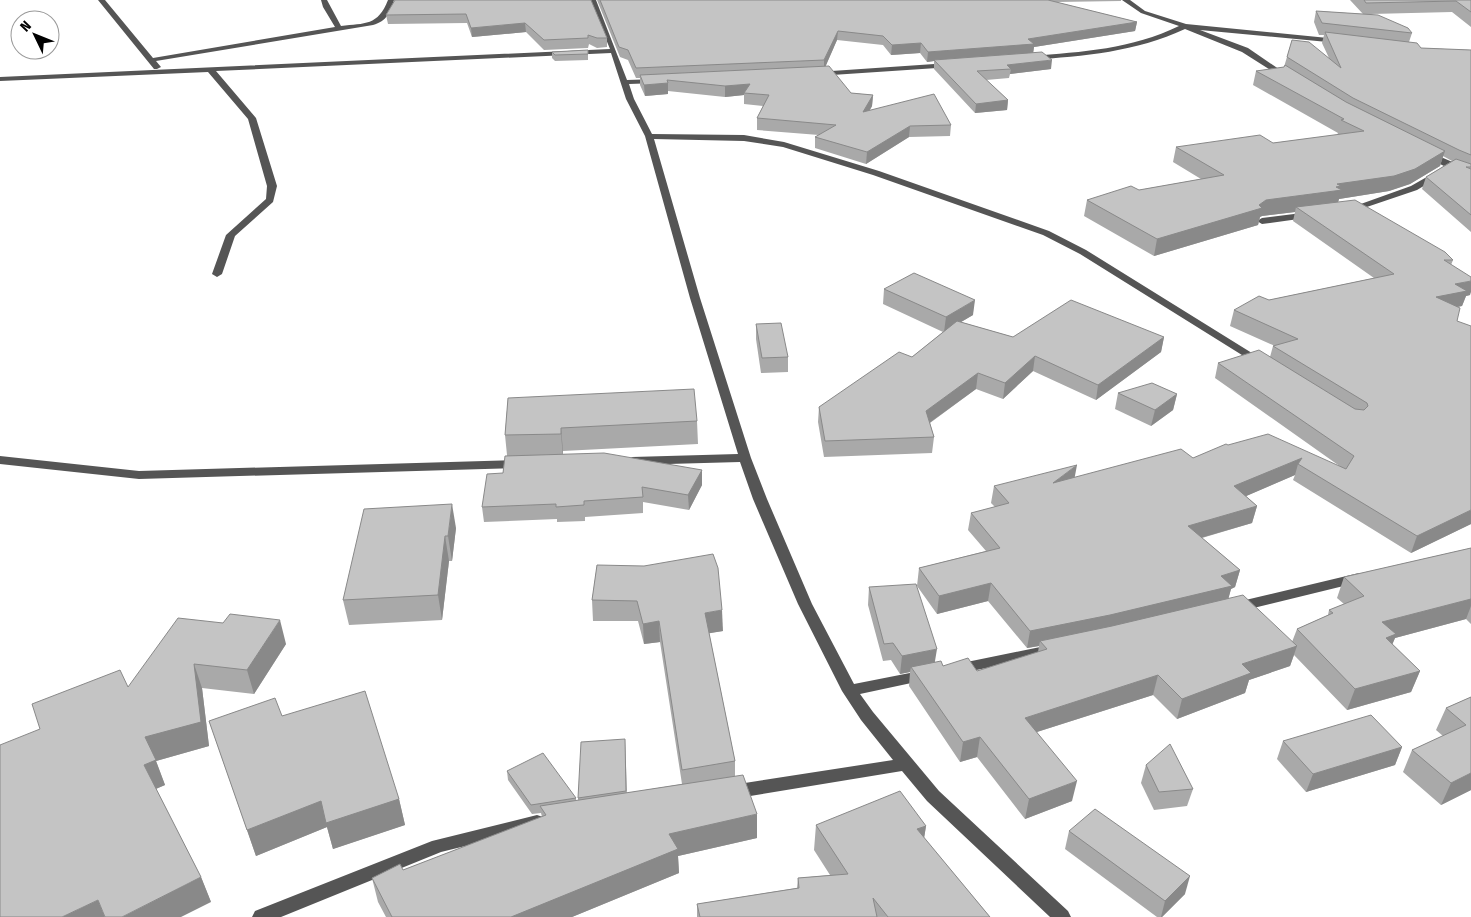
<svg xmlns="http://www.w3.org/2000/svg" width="1471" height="917" viewBox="0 0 1471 917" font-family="'Fira Sans Condensed',sans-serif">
<rect width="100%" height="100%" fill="#fff"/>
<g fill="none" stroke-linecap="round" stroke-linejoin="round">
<g fill="#555" fill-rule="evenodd">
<path d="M98,0H105L153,58L335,27L323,7L321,0H327L341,26C365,23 378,26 388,0H394C390,13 387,21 373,25L156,61L161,67L157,69H154Z"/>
<path d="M590,0H596L627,80L657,79L661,81L657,83L629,84L634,99L652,134L744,135L784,142L879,171L1049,231L1086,250L1268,363L1262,366L1258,365L1080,254L1043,235L873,175L783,147L744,141L654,139L700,298L751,458L767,499L812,604L854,684L925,670L930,671L933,675L930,679L860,694L873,712L939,791L1068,911L1071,917H1050L927,801L902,771L732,799L726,797L724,792L726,787L732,785L893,760L861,720L842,691L798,604L753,499L740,462L632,465L626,461L632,457L738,454L690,298L645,136L626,99L611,53L216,71L256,118L277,186L273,202L235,236L222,274L217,277L212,274L226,235L266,199L267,186L248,119L208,72L0,81V77L610,49Z"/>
<path d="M1122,0H1130L1145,11L1186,24L1338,39L1342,41L1338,43L1200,30L1248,48L1289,76V80H1286L1242,52L1185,29C1136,52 1084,56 1031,60L1027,58L1031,56C1082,52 1132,49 1179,26L1141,13Z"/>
<path d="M949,63H952V67L817,76L813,74L817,72Z"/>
<path d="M1427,151L1471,170V176L1448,168L1424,156V152Z"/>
<path d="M1439,170L1442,171V175L1417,190L1352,212L1349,213L1344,210L1411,186Z"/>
<path d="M1310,212L1313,213V217L1262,224L1257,221L1262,218Z"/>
<path d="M0,456L139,471L519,460L525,464L519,468L139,479L0,464Z"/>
<path d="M1359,573L1364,575L1366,578L1364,581L1237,612L1232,610L1230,607L1232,604L1237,602Z"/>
<path d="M1050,645L1055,646L1057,650L1055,654L957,674L952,673L949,669L952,665L957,664Z"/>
<path d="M537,815L543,817L546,822L543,827L441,852L281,917H252L255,911L432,841Z"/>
</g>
</g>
<g fill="#a9a9a9">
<path d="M395,0L607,38V47L597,48L589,44L588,48L544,50L526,32L472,37L467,23L388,24L386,15Z"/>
<path d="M597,0H1121V1L1056,2L1137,22L1135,31L1034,47L1033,53L1051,69L1010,74L1009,78L986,80L1008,100L1007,110L975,113L934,69V61L927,62L920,53L891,55L883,45L837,40L825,67L851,93L873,95L872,106L870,110L951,125L950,136L909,137L866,164L815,148V137L819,135L757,130V118L763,106L744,104V95L725,97L668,91V94L645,96L640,85V78H636L628,60L620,57Z"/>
<path d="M1350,0H1471V27L1452,12L1371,14L1412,33L1409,42L1421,48L1471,50V232L1422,189L1426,177L1452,161L1443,156L1440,166L1410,184L1389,191L1339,199L1338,202L1453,260L1451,265L1470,295L1466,296L1462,306L1457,307V321L1471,524L1411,553L1293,480L1295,475L1246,496L1257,506L1252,523L1202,538L1240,570L1235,587L1231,589L1228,599L1292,642L1297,629L1328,615L1329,610L1344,604L1337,598L1344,577L1471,548V624L1466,619L1395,638L1392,644L1420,671L1411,692L1347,710L1294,655L1290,666L1249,680L1245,693L1177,719L1153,695L1037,732L1072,801L1025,819L977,757L960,762L909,686L910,672L900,674L891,660L883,661L868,605L869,587L935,662L943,666L977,671L1038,652L1039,646L1027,648L988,601L937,614L917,586L919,568L986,551L968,530L971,513L995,507L991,503L994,486L1074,478L1193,458L1228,445L1341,467L1215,378L1218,363L1270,357L1273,346H1275L1230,326L1234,310L1269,300L1374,278L1293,221L1295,212L1262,216L1260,217L1258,225L1154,256L1084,216L1087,200L1139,190L1201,179L1173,162L1176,147L1273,143L1337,135L1338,133L1253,85L1256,71L1284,67L1292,40L1329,58L1322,43L1324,35H1319L1314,22L1316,11L1363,14Z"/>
<path d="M588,50V60L555,61L552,58V52Z"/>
<path d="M884,289L973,315L961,322L1013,337H1164L1161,352L1096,400L1033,371L1003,399L976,389L930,423L934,437L932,453L824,457L818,422L819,407L912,357L943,332L883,304Z"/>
<path d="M756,324L788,357V372L761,373L756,339Z"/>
<path d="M1118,393L1177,394L1173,410L1151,426L1115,409Z"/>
<path d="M508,398L697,421L698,444L563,451V454L702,470V485L689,510L643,502V513L585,517V521L557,522V519L484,522L482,507L503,473L507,455L505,435Z"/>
<path d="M456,528L452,561H449L442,620L349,625L343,600Z"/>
<path d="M597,565L723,631L709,633L735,761V776L757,838L678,856L679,873L572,917H386L378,902L372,878L403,870L542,817L541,813L532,814L508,780L507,771L576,798V801H578V798L625,739L627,793L682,784L660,642L644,644L638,621H593L592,600Z"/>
<path d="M223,623L286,644L254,694L202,688L209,746L156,761L165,785L156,789L201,877L211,902L40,729L128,687Z"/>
<path d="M1471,697V790L1441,805L1403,772L1412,750L1443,736L1436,730L1446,708Z"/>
<path d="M282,716L399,799L405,825L333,849L327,827L256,856L209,721Z"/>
<path d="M1283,741L1402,747L1395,765L1306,792L1277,759Z"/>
<path d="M1146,765L1193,789L1187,806L1154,810L1141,783Z"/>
<path d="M816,825L926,826L924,838L990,917H697V904L797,888L798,878L830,875L814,850Z"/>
<path d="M1069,831L1185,894L1162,917H1157L1065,849Z"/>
</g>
<g fill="#898989">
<path d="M1137,22L1135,31L1034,47L1033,54L934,60V61L927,62L928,52L1028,39Z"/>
<path d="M525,23L526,32L472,37L471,28Z"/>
<path d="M838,31L837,40L824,70V60Z"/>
<path d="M921,43L920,53L891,55L892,45Z"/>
<path d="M1052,60L1051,69L1010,74L1011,69L1007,65Z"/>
<path d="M668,83V94L645,96L644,85Z"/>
<path d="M750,84L744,93V95L725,97V86Z"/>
<path d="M873,95L872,106L862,123L863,112Z"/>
<path d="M1008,100L1007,110L975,113L976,104Z"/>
<path d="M910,126L909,137L866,164L867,152Z"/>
<path d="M1445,151L1440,166L1410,184L1389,191L1339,199L1337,206L1296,207L1295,212L1262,216L1260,217L1258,225L1154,256L1157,239L1259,205L1266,200L1337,184Z"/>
<path d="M1471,281V292L1470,295L1466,296L1462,306L1431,312L1436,297L1455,284Z"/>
<path d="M975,300L973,315L944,332L946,317Z"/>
<path d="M1164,337L1161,352L1096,400L1098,385Z"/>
<path d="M1035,356L1033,371L1003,399L1005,383Z"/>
<path d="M978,373L976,389L925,426L926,411Z"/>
<path d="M1177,394L1173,410L1151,426L1155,410Z"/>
<path d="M561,428L563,451V457L561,434Z"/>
<path d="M1302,458L1298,464L1295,475L1230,503L1234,486Z"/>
<path d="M1077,465L1074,481L1053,483Z"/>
<path d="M702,470V485L689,510L688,495Z"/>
<path d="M452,504L456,528L452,561L448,536Z"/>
<path d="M1257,506L1252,523L1183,543L1188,526Z"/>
<path d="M1471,510V524L1411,553L1417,536Z"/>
<path d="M445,536L449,561L442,620L438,595Z"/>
<path d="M1240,570L1235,587L1231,589L1227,604L1040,641L1039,646L1027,648L1030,631L1221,576Z"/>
<path d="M991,583L988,601L937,614L939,596Z"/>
<path d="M1471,599V606L1466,619L1395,638L1388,655L1382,622Z"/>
<path d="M722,610L723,631L705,634V613Z"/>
<path d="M280,620L286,644L254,694L247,670Z"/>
<path d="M659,621L660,642L644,644L643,624Z"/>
<path d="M1297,646L1290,666L1249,680L1245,693L1177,719L1182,699L1242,664Z"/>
<path d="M937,649L934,667H911L910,672L900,674L902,656Z"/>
<path d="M194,664L202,688L209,746L156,761L165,785L153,790L144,765L145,737Z"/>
<path d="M1420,671L1411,692L1347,710L1355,689Z"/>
<path d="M1158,675L1153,695L1021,737L1025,718Z"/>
<path d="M980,737L977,757L960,762L963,742Z"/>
<path d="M1402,747L1395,765L1306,792L1313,774Z"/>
<path d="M1471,773V790L1441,805L1451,783Z"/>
<path d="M1077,781L1072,801L1025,819L1029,799Z"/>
<path d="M399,799L405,825L333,849L327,827L256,856L247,830L321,801Z"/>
<path d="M757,814V838L678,856L679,873L572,917H511L669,834Z"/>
<path d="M926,826L922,851L917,829Z"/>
<path d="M1190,876L1185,894L1162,917H1161L1165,901Z"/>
<path d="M201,877L211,902L181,917H122Z"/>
<path d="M98,900L105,917H62Z"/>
</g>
<g fill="#c4c4c4" stroke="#898989">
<path d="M395,0H591L607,38H597L588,35V38L544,40L525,23L471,28L466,14L386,15Z"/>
<path d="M600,0H1048L1137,22L1028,39L1034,44L928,52L921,43L892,45L883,36L838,31L824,60L636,68L628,50L619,47Z"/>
<path d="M1364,0H1471V12L1456,1L1366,3Z"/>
<path d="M1316,11L1378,15L1408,28L1412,33L1322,23Z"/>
<path d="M1325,32L1417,43L1421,48L1471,50V155L1459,150L1353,98L1287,57L1292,40L1309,42L1341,68Z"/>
<path d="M588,50V54L555,55L552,52Z"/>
<path d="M1042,52L1052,60L1007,65L1011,69L977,71L1008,100L976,104L934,60Z"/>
<path d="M1285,65L1346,102L1445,151L1415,169L1394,176L1337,184L1341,186L1336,187L1342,190L1266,200L1259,205L1262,208L1157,239L1087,200L1131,186L1139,190L1224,175L1176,147L1260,135L1273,143L1364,131L1341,120L1344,119L1256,71L1284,67Z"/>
<path d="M829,66L851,93L873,95L863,112L934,94L951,125L910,126L867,152L815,137L836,125L757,118L769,95L744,93L750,84L725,86L667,80L668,83L644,85L640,75Z"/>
<path d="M1456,159L1471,164V167H1466L1471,169V215L1426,177Z"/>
<path d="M1355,200L1445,252L1453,260H1444L1471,277V281L1455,284L1467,291L1436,297L1460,308L1457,321L1471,326V510L1417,536L1298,464L1302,458L1234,486L1257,506L1188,526L1240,570L1221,576L1232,586L1110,615L1030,631L991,583L939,596L919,568L1000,548L971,513L1009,503L994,486L1077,465L1053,483L1181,449L1193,458L1226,444L1228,445L1268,434L1346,469L1354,456L1218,363L1259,350L1355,409L1364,410L1368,406L1367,403L1273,346L1298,339L1234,310L1259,296L1269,300L1394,274L1296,207Z"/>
<path d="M914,273L975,300L946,317L884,289Z"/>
<path d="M1071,300L1164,337L1098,385L1035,356L1005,383L978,373L926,411L934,437L825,441L819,407L899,352L912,357L957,321L1013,337Z"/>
<path d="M781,323L788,357L762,358L756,324Z"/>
<path d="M1152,383L1177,394L1155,410L1118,393Z"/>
<path d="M694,389L697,421L561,428V434L505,435L508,398Z"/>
<path d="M604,453L702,470L688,495L642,487L643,497L584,501V505L556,507V504L482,507L487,474L503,473L505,456Z"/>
<path d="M452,504L448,536H445L438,595L343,600L364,509Z"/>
<path d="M1471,548V599L1382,622L1396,634L1386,638L1420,671L1355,689L1297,629L1333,613L1329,610L1364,596L1344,577Z"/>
<path d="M713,554L718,568L722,610L705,613L735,761L682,770L659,621L643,624L637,601L592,600L597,565L644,566Z"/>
<path d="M916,584L937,649L902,656L893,643L884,644L869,587Z"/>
<path d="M1243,595L1297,646L1242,664L1251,673L1182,699L1158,675L1025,718L1077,781L1029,799L980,737L963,742L911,667L941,661L943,666L968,658L977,671L1047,649L1040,641L1112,626Z"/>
<path d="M230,614L280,620L247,670L194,664L201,722L145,737L156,760L144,765L201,877L122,917H105L98,900L62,917H0V745L40,729L32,704L120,670L128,687L178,618L223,623Z"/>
<path d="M365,691L399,799L326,823L321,801L247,830L209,721L275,698L282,716Z"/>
<path d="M1471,697V773L1451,783L1412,750L1466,725L1446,708Z"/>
<path d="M1371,715L1402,747L1313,774L1283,741Z"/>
<path d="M625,739L626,791L578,798L581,742Z"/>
<path d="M1170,744L1193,789L1159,792L1146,765Z"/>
<path d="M543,753L576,798L531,805L507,771Z"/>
<path d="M743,775L757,814L669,834L678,849L511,917H392L372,878L400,864L403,870L546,815L540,806Z"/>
<path d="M900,791L926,826L917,829L990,917H888L873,898L877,917H700L697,904L799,888L798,878L848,874L816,825Z"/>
<path d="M1095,809L1190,876L1165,901L1069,831Z"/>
</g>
<g transform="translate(35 35) rotate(313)"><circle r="24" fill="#ffffff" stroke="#999999"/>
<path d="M0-4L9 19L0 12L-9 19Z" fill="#000000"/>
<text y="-8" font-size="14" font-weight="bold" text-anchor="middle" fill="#000000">N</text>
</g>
</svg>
